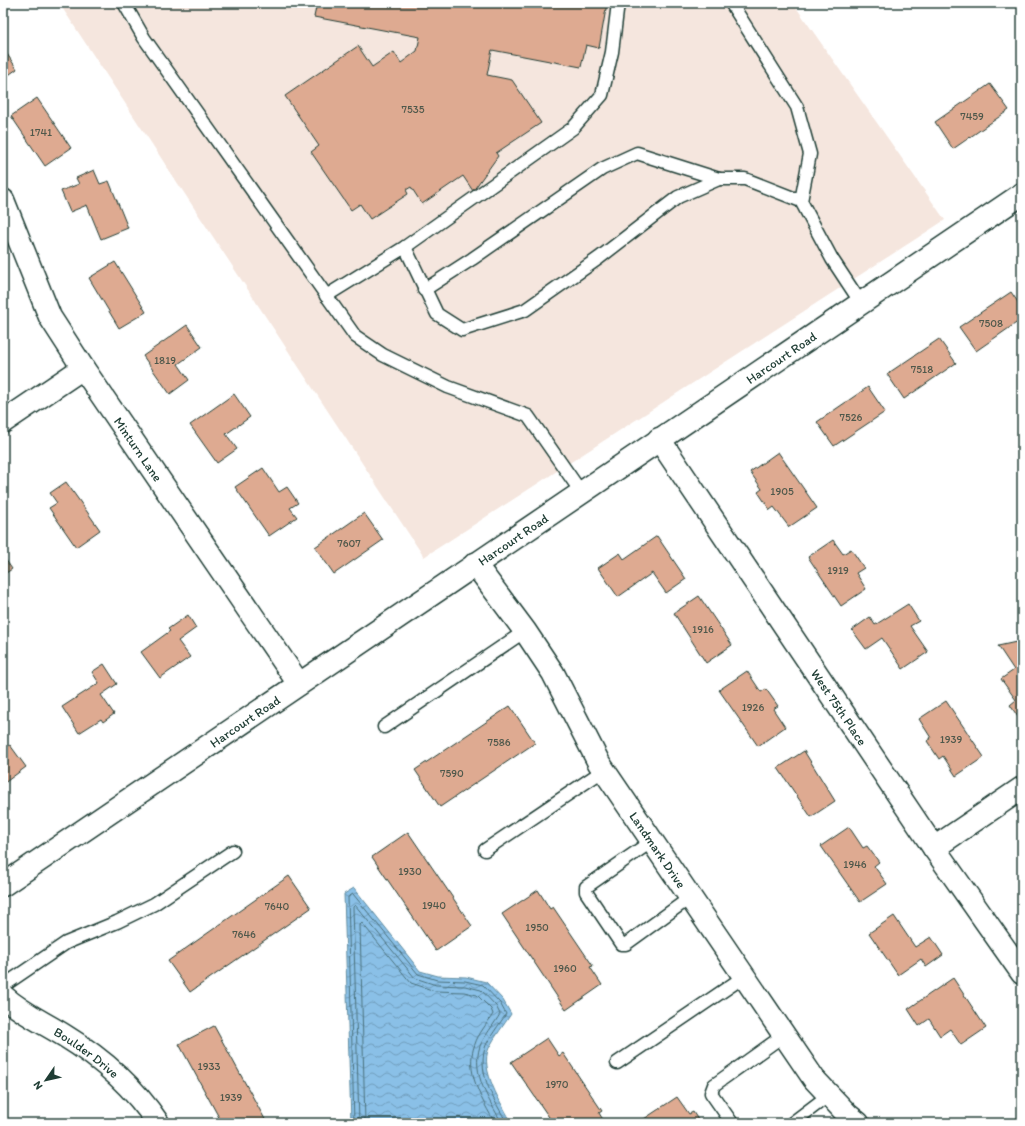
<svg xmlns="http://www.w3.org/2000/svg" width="1025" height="1126" viewBox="0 0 1025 1126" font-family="Itim,sans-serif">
<defs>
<pattern id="water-waves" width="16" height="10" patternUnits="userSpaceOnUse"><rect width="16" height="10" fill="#8ac0e7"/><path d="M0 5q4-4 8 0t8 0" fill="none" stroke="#709dbc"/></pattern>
</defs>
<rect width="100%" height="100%" fill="#fff"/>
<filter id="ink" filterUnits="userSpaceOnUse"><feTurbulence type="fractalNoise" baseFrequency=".025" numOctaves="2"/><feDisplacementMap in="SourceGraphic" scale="8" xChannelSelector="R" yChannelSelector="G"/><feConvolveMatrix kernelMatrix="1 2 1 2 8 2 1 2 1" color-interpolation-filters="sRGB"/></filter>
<g filter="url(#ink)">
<path fill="#f5e6de" d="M59,3H793L945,220L424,557Z"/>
<path fill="url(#water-waves)" stroke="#5f8c9f" d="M354,888L420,971L438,976L466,977L486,982L503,1000L511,1014C504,1025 495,1036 489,1048C479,1069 502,1105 512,1123H351L344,894Z"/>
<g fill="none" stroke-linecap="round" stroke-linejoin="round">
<g stroke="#4a717c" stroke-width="1">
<path d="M354,1123L348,897L353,894L418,974L437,980L465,981L483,985L500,1003L506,1014C501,1022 486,1042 485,1048C477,1075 495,1101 507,1123"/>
<path d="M359,1123L353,907L355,905L415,978L436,985L465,986L481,990L496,1006L500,1014C495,1023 483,1038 480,1046C471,1074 489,1100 502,1123"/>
<path d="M365,1123L360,925L362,923L411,983L435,991L464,992L477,995L491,1009L493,1014C487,1024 478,1034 475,1044C464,1071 482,1100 495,1123"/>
</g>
</g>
<g fill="#deaa91" stroke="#1f3d34">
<path d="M317,3H607L599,48L586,45L581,67L492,50L487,75L512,80L541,123L496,153L498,156L473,191L463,176L422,204L411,187L406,190L408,194L370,219L360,204L351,210L311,152L319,146L285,96L358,46L372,67L394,52L401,63L417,51L420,37L314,17Z"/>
<path d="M3,48L17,69L3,79Z"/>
<path d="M990,84L1009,110L953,149L935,122Z"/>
<path d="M37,98L71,148L45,166L11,116Z"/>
<path d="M94,170L100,184L109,181L128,228L101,239L87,205L70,212L61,191L79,184L76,178Z"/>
<path d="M115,262L146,312L119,328L89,278Z"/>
<path d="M1011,292L1022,308V319L976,351L959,327Z"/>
<path d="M187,325L202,347L178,364L189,380L170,394L143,356Z"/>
<path d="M939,339L956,363L904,399L887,374Z"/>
<path d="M868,387L885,412L834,446L817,422Z"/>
<path d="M234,394L250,417L226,434L237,449L217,463L190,425Z"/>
<path d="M778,452L817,508L789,527L774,507L770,510L758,492L762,489L750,472Z"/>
<path d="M263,468L279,492L287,487L298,503L290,508L297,517L269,536L235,487Z"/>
<path d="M66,482L100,530L76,547L49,508L57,503L50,493Z"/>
<path d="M364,513L383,540L334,574L315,547Z"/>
<path d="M657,536L686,579L666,593L652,573L618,597L598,568L620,553L624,559Z"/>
<path d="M833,540L843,554L851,549L864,568L856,573L866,589L841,606L808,557Z"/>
<path d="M3,556L12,569L3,575Z"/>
<path d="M699,596L732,645L706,663L674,613Z"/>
<path d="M908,604L919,621L910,626L928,652L903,669L882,638L866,649L852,630L870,617L875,625Z"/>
<path d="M188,615L196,628L178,641L190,657L160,678L141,652L170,631L168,629Z"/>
<path d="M1021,641L1022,642V723L1010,705L1016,700L1001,679L1014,670L998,646Z"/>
<path d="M104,664L117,684L101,695L114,714L103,722L101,719L79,733L62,707L99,683L92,672Z"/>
<path d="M747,671L761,692L766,689L778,706L773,709L785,727L758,746L719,690Z"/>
<path d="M946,701L984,757L956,776L943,756L939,759L927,741L931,738L919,719Z"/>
<path d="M510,706L535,743L440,807L415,770Z"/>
<path d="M10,745L26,767L3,784V750Z"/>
<path d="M804,751L835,801L811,817L778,768Z"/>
<path d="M849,827L863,848L867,846L879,862L874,866L887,884L860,902L821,846Z"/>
<path d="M408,832L472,926L436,951L372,857Z"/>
<path d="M289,876L311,908L190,992L168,961Z"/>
<path d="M538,890L550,909L553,907L593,966L590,967L602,985L566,1010L502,914Z"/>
<path d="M894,916L915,947L931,937L943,955L926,967L921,959L898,975L869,933Z"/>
<path d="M953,978L986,1028L961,1045L950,1029L940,1036L929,1019L919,1026L908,1009Z"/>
<path d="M214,1026L267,1123H222L179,1044Z"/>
<path d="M547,1038L559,1056L563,1053L602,1111L599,1113L605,1123H553L511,1062Z"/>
<path d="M677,1097L689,1114L693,1112L700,1123H643L641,1121Z"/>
</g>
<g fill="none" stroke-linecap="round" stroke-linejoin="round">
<defs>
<g id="service">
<path d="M124,3L144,38L355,336L383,355L448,387L528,416L581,492"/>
<path d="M731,3L797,107L810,154L801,201"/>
<path d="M405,247L573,128L602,95L612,52L618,3"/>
<path d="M424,290L472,259L602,169L637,153L719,179"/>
<path d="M326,296L405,247L437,314L462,330L525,310L599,258L678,197L719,179H745L801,201L832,259L861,303"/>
<path d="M384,727L525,631"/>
<path d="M652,841L586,887V892L621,944H626L691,897"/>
<path d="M485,850L604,770"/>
<path d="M3,986L66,943L117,922L154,904L233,851"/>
<path d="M617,1063L745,976"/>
<path d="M732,1123L711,1093L714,1085L784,1035"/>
<path d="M792,1123L829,1095"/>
</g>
<g id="minor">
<path id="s1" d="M3,200L50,317L83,368L299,684"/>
<path d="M3,422L83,368"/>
<path id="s2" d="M659,439L934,848L1022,973"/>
<path id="s3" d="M475,564L525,631L553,673L599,763L814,1079L848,1115L858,1123"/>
<path d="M934,848L1022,788"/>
<path id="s4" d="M3,996C23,1014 43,1022 65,1036C101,1058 134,1087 158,1123"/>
</g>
<g id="tertiary">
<path id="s5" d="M3,885L1022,194"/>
</g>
</defs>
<use href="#service" stroke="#1f3d34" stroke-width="15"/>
<use href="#minor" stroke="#1f3d34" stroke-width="25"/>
<use href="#tertiary" stroke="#1f3d34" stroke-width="25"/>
<use href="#service" stroke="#fff" stroke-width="12"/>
<use href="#minor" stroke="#fff" stroke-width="22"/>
<use href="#tertiary" stroke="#fff" stroke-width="22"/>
</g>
</g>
<g text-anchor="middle" stroke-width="4" stroke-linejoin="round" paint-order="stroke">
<g font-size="11" fill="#4f584b">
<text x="413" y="113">7535</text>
<text x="972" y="120">7459</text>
<text x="41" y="136">1741</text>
<text x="991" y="327">7508</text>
<text x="165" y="364">1819</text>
<text x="922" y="373">7518</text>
<text x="851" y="421">7526</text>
<text x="782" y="495">1905</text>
<text x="349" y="547">7607</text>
<text x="838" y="574">1919</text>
<text x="703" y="633">1916</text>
<text x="753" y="711">1926</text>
<text x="951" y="743">1939</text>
<text x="499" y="746">7586</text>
<text x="452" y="777">7590</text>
<text x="855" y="868">1946</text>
<text x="410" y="875">1930</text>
<text x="434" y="909">1940</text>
<text x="277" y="910">7640</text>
<text x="537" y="931">1950</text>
<text x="244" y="938">7646</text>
<text x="565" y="972">1960</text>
<text x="209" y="1070">1933</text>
<text x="557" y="1088">1970</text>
<text x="231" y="1101">1939</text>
</g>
<g font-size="13" fill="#1f3d34" stroke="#fff">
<text dy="5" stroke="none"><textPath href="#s5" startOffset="940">Harcourt Road</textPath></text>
<text dy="5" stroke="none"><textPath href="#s1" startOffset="285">Minturn Lane</textPath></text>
<text dy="5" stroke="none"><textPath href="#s5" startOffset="616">Harcourt Road</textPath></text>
<text dy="5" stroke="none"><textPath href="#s2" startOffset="323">West 75th Place</textPath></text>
<text dy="5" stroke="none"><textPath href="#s5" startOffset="292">Harcourt Road</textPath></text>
<text dy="5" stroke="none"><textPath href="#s3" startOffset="340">Landmark Drive</textPath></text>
<text dy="5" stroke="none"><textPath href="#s4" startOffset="101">Boulder Drive</textPath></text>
</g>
</g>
<rect width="1025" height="1126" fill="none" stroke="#fff" stroke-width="16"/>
<rect x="8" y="8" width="1009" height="1110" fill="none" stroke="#1f3d34" stroke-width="1.5" filter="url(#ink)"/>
<g transform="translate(46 1080) rotate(236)" stroke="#ffffff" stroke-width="3" paint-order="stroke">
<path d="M0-3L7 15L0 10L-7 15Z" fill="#1f3d34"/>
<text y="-6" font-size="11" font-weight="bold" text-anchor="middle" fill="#1f3d34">N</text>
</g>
</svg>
